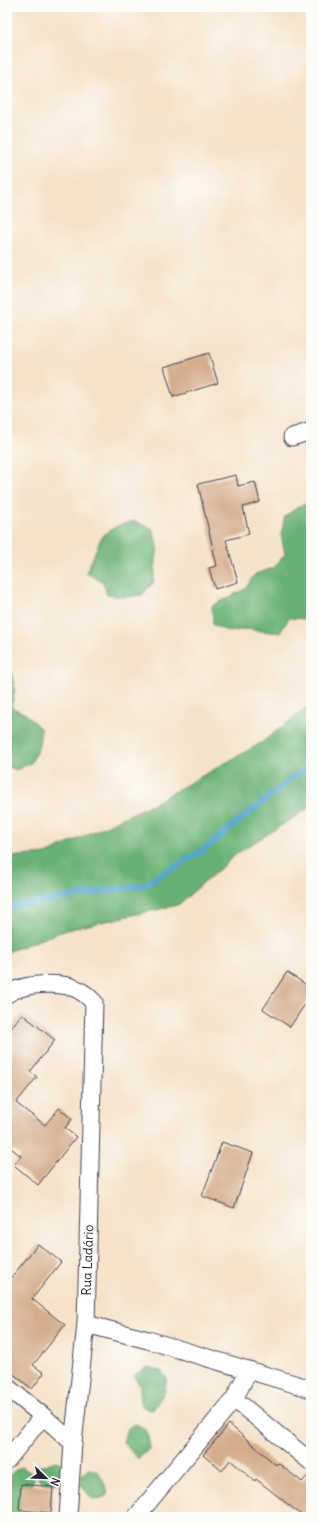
<svg xmlns="http://www.w3.org/2000/svg" width="318" height="1524" viewBox="0 0 318 1524" font-family="Delius,sans-serif">
<rect width="100%" height="100%" fill="#fdfcf7"/>
<filter id="ink" filterUnits="userSpaceOnUse"><feTurbulence type="fractalNoise" baseFrequency=".025" numOctaves="2"/><feDisplacementMap in="SourceGraphic" scale="8" xChannelSelector="R" yChannelSelector="G"/><feConvolveMatrix kernelMatrix="1 2 1 2 8 2 1 2 1" color-interpolation-filters="sRGB"/></filter>
<filter id="wash" filterUnits="userSpaceOnUse"><feTurbulence type="fractalNoise" baseFrequency=".012" numOctaves="4" result="noise"/><feDisplacementMap in="SourceGraphic" scale="16" xChannelSelector="R" yChannelSelector="G"/><feGaussianBlur stdDeviation="0.9" result="paint"/><feColorMatrix in="noise" values="0 0 0 0 0 0 0 0 0 0 0 0 0 0 0 0 0 1.4 0 .05"/><feComposite in="paint" operator="in"/></filter>
<g filter="url(#wash)">
<rect width="100%" height="100%" fill="#f5e2c9"/>
<g fill="#68b075" stroke="#456958">
<path d="M311,504V628L307,619L289,618L280,633L246,629L229,632L213,625L212,606L245,589L255,574L274,568L285,554L281,535L285,516L301,505Z"/>
<path d="M134,521L152,528L158,547L153,583L142,595L125,597L107,595L103,582L86,573L102,536L117,526Z"/>
<path d="M7,670H11L15,691L11,707L27,715L41,729L39,746L31,763L16,770L7,766Z"/>
<path d="M311,704V806L309,808L239,852L178,905L66,930L7,952V857L46,854L154,803L261,743Z"/>
<path d="M148,1367L161,1371L167,1378L165,1391L153,1410C136,1408 140,1398 140,1386L135,1378V1374Z"/>
<path d="M135,1424C147,1427 150,1438 149,1449L138,1459L123,1442L127,1428Z"/>
<path d="M56,1461L61,1463C65,1472 67,1482 54,1484C50,1484 44,1484 41,1482C38,1480 37,1475 36,1471L38,1467Z"/>
<path d="M22,1467L33,1474L34,1479L23,1504L20,1517H7V1490L11,1483V1474L14,1471Z"/>
<path d="M88,1469C99,1469 100,1475 104,1483C106,1488 108,1489 107,1495L100,1500L91,1498L81,1484L82,1475Z"/>
</g>
<g fill="none" stroke-linecap="round" stroke-linejoin="round">
<path stroke="#55a7d0" stroke-width="6" d="M7,907L144,885L202,851L311,763"/>
</g>
<g id="blocks">
<g fill="#d5ad8d">
<path d="M209,353L218,383L173,397L164,367Z"/>
<path d="M236,475L238,486L255,482L260,502L243,507L249,534L226,540L238,582L215,589L209,568L217,566L198,484Z"/>
<path d="M287,972L311,988V995L290,1027L263,1009Z"/>
<path d="M22,1014L55,1040L30,1072L37,1077L16,1103L45,1125L59,1108L72,1119L65,1128L76,1137L38,1185L14,1165L21,1156L7,1145V1033Z"/>
<path d="M222,1142L253,1153L234,1208L202,1196Z"/>
<path d="M38,1244L61,1262L32,1299L65,1325L33,1365L44,1373L32,1389L7,1369V1283Z"/>
<path d="M229,1424L276,1465L278,1463L302,1482L311,1472V1517H304L256,1479L255,1481L230,1460L222,1471L203,1455Z"/>
<path d="M21,1484L53,1487L51,1513L19,1510Z"/>
</g>
</g>
</g>
<g filter="url(#ink)">
<use href="#blocks" fill-opacity="0" stroke="#423f50" stroke-width="1"/>
<g fill="none" stroke-linecap="round" stroke-linejoin="round">
<defs>
<g id="minor">
<path d="M292,437L311,431"/>
<path d="M7,994C24,983 65,980 82,992C87,995 90,999 94,1002L86,1324L73,1443L68,1517"/>
<path d="M86,1324L148,1340L311,1389"/>
<path d="M249,1370L234,1399L311,1462"/>
<path d="M7,1387L43,1416"/>
<path d="M7,1460L43,1416L73,1443"/>
<path d="M136,1517L234,1399"/>
</g>
</defs>
<use href="#minor" stroke="#423f50" stroke-width="19"/>
<use href="#minor" stroke="#fff" stroke-width="17"/>
</g>
</g>
<g text-anchor="middle" stroke-width="3.5" stroke-linejoin="round" paint-order="stroke">
<g font-size="13" fill="#22223b" stroke="#fdfcf7">
<text transform="translate(87 1260) rotate(-88)" y="5">Rua Ladário</text>
</g>
</g>
<rect width="318" height="1524" fill="none" stroke="#fdfcf7" stroke-width="24"/>
<g transform="translate(46 1478) rotate(113)" stroke="#fdfcf7" stroke-width="3" paint-order="stroke">
<path d="M0-3L7 15L0 10L-7 15Z" fill="#22223b"/>
<text y="-6" font-size="11" font-weight="bold" text-anchor="middle" fill="#22223b">N</text>
</g>
</svg>
